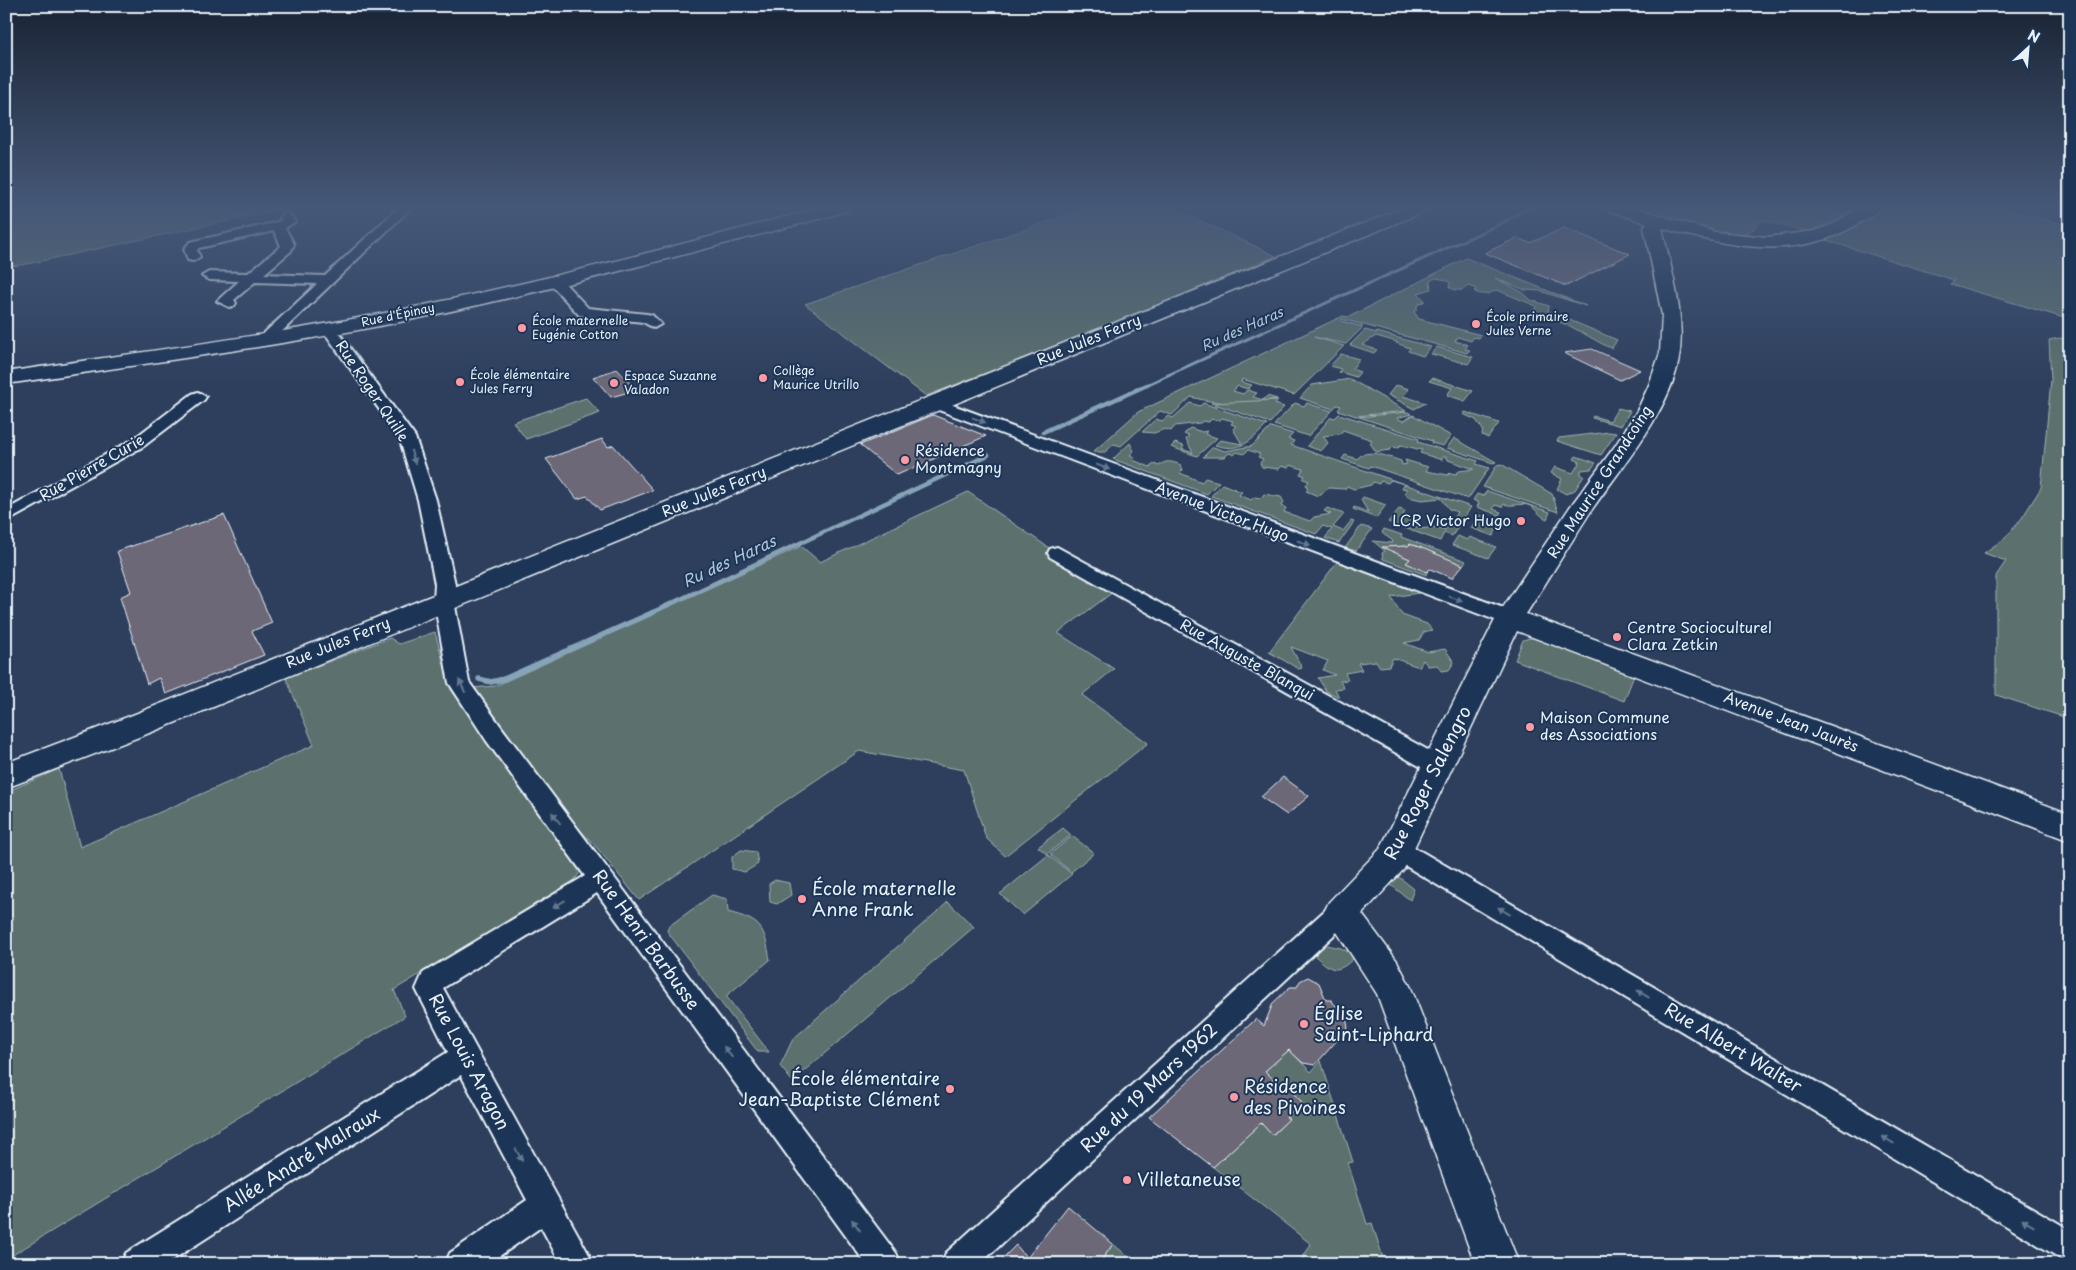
<svg xmlns="http://www.w3.org/2000/svg" width="2076" height="1270" viewBox="0 0 2076 1270" font-family="'Playpen Sans',sans-serif">
<rect width="100%" height="100%" fill="#2d3f5d"/>
<filter id="ink" filterUnits="userSpaceOnUse"><feTurbulence type="fractalNoise" baseFrequency=".02" numOctaves="2"/><feDisplacementMap in="SourceGraphic" scale="10" xChannelSelector="R" yChannelSelector="G"/><feConvolveMatrix kernelMatrix="1 2 1 2 8 2 1 2 1" color-interpolation-filters="sRGB"/></filter>
<g filter="url(#ink)">
<g fill="#5b716d" stroke="#a2b1b2">
<path d="M6,207H292L27,264L6,267Z"/>
<path d="M1091,207H1171L1276,256L1132,316L926,396L805,304Z"/>
<path d="M1628,207H1860L1809,232L1762,220C1758,224 1753,230 1748,233C1730,243 1650,214 1628,207Z"/>
<path d="M1886,207H1999L2070,226V317L2063,315L2061,317L1950,284L1954,280L1825,240L1857,225Z"/>
<path d="M1466,258L1586,306L1540,291L1525,290L1495,278L1522,292L1531,300L1549,306L1548,311L1617,340L1612,348L1606,346L1570,326L1536,313L1534,311L1536,306L1497,290C1489,294 1484,296 1475,292L1476,288L1468,286C1463,292 1455,291 1449,287L1450,283L1447,280L1435,278L1430,281L1431,289L1418,293L1425,301L1417,305V309L1414,312L1419,319L1481,335L1479,338L1474,337L1471,341L1458,337L1455,341L1468,345L1465,349L1470,350L1467,353L1342,319L1341,321L1363,327L1346,344L1314,337L1344,346L1294,395L1242,379L1241,382L1252,385L1248,389L1238,386L1233,391L1243,394L1247,390L1257,393L1253,397L1263,400L1267,396L1277,399C1248,404 1218,405 1191,397L1172,415L1160,411L1121,446L1114,444L1105,452H1093L1138,412L1343,316L1349,317Z"/>
<path d="M1365,330L1376,333L1377,332L1431,347L1423,356L1408,351L1410,348L1396,343L1397,342L1376,336L1362,345L1377,350L1374,353L1350,345Z"/>
<path d="M2060,338L2070,340V719L1996,695V576L2006,561L1984,553L2005,538L2022,518L2041,488L2051,380L2049,340Z"/>
<path d="M1437,347L1473,357L1468,364L1431,354Z"/>
<path d="M1341,354L1359,359L1352,369L1360,372L1356,377L1339,372L1341,369L1330,366Z"/>
<path d="M1432,378L1473,391L1465,401L1447,395L1452,388L1429,381Z"/>
<path d="M1350,379L1406,411L1356,416L1338,410L1341,406L1337,405L1333,409L1300,398L1312,385Z"/>
<path d="M1396,385L1409,389L1403,396L1426,403L1414,409L1388,395Z"/>
<path d="M586,398L600,413L526,439L513,422Z"/>
<path d="M1278,400L1275,404L1284,407L1270,423L1211,403Z"/>
<path d="M1190,403L1200,406L1203,403L1267,425C1251,441 1240,453 1215,445L1220,440L1242,444L1233,429L1236,426L1231,424L1233,421L1222,418L1218,421L1211,419L1209,422L1203,421L1200,423L1175,426L1171,431L1165,429L1154,433L1142,432L1156,419L1162,421L1168,416L1173,418Z"/>
<path d="M1295,403L1304,406L1307,403L1332,411L1308,436L1274,425Z"/>
<path d="M1618,408L1630,411L1621,426L1592,418L1593,416L1610,421Z"/>
<path d="M1408,412L1411,414L1397,418L1403,421L1413,415L1451,436L1443,446L1431,443L1432,441L1359,417Z"/>
<path d="M1465,412L1499,423L1488,438L1482,435L1483,430L1476,420L1463,414Z"/>
<path d="M1339,414L1419,439L1418,442L1478,461L1476,464L1489,468L1468,499L1371,466L1369,468L1342,459L1345,455L1357,459C1367,447 1388,457 1401,461L1402,465L1407,464L1405,460L1428,467L1426,471L1448,475L1450,473L1456,474L1459,471L1474,469L1448,460L1447,457H1442V460L1420,453L1422,450L1401,445L1398,448L1393,447L1390,450L1376,452L1370,443L1372,440L1343,430L1340,434L1323,436L1328,443L1321,451L1307,446L1331,417L1335,418Z"/>
<path d="M1271,427L1293,434L1288,439L1294,441L1291,445L1471,507L1452,536L1444,533L1440,541L1388,522L1399,509L1405,511L1403,515L1410,517L1419,529L1437,527L1445,530L1454,520L1453,519L1457,512L1449,509L1441,498L1422,500L1408,497L1405,493L1407,489L1402,488L1404,484L1391,480L1388,483L1381,481L1379,484L1373,482L1371,485L1354,489L1347,486L1345,489L1329,488L1318,496L1306,491L1308,489L1306,485L1309,481L1303,479L1305,476L1300,474L1303,469L1290,465L1288,468L1282,466L1279,469L1262,467L1260,463L1263,459L1258,457L1260,454L1248,450L1244,454L1237,452L1234,455L1229,453L1225,457H1203L1213,447L1225,451L1252,446Z"/>
<path d="M1190,428L1202,432L1207,431L1205,434L1217,438L1197,456L1171,447L1175,443L1184,446L1182,449L1193,453L1186,439L1189,436L1184,434Z"/>
<path d="M1609,432L1616,433L1601,455L1557,441L1559,438Z"/>
<path d="M1454,438L1496,462L1493,463L1447,448Z"/>
<path d="M1130,443L1134,451L1130,455L1135,457L1133,460L1150,467L1154,464L1159,466C1166,459 1173,462 1181,465L1183,470L1180,473L1202,482L1205,478L1219,482L1207,494L1113,459Z"/>
<path d="M1576,456L1596,463L1591,469L1581,470V474L1584,476L1575,490L1566,494L1557,489L1562,479L1551,473L1555,467L1573,473L1580,462L1574,459Z"/>
<path d="M1501,464L1552,494L1558,512L1483,487L1497,465Z"/>
<path d="M1222,484L1242,492L1239,495L1251,500L1254,497L1261,498L1264,494L1281,497L1284,502L1281,506L1286,508L1284,512L1310,521L1314,517L1331,514L1324,511L1327,508L1344,514L1333,527L1343,531L1351,521L1354,522L1339,543L1325,538L1332,529L1323,526L1316,534L1211,496Z"/>
<path d="M1487,491L1550,512L1547,519C1539,516 1535,507 1528,505C1519,503 1512,507 1504,504L1502,507L1495,505L1493,509L1501,512L1499,515L1477,507L1479,503L1473,500L1477,494L1483,496Z"/>
<path d="M968,492L1052,550L1047,554L1113,592L1058,633L1114,669L1082,695L1148,743L1005,856L986,838L964,770L859,751L639,900L598,849L557,805L471,688L495,686L801,546L820,562Z"/>
<path d="M1363,497L1386,505L1376,518L1353,509L1354,507L1368,512L1361,500Z"/>
<path d="M1479,515L1501,522L1493,536L1471,528Z"/>
<path d="M1361,526L1372,529L1356,551L1345,548Z"/>
<path d="M1384,529L1402,535L1401,537L1466,561L1463,565L1410,544L1407,547L1402,546L1399,554L1410,559L1407,563L1427,572L1426,575L1383,559L1382,553L1385,551L1373,541L1392,543L1393,541L1382,533Z"/>
<path d="M1458,536L1467,540L1470,537L1496,547L1488,558L1452,545Z"/>
<path d="M1337,562L1419,593L1391,597L1402,615L1427,624L1432,630L1424,632L1419,640L1404,643L1428,652L1445,649L1454,662L1449,670L1441,671L1437,665L1428,666L1423,660L1419,667L1393,658L1389,666L1380,667L1376,661L1358,663L1362,670L1345,673L1348,680L1340,681L1344,688L1335,689L1339,697L1326,691L1318,678L1335,675L1323,670L1328,661L1291,647L1302,668L1299,669L1269,652Z"/>
<path d="M435,632L451,690L580,872L574,881L394,990L405,1016L6,1259V792L59,769L80,847L314,745L286,678L390,638L399,644Z"/>
<path d="M1534,637L1635,673L1624,701L1515,660L1523,640Z"/>
<path d="M1063,828L1071,835L1047,854L1038,847Z"/>
<path d="M1072,836L1094,853L1071,872L1050,854Z"/>
<path d="M741,850L756,852L758,864L745,872L732,869V857Z"/>
<path d="M1048,855L1072,874L1023,915L1000,894Z"/>
<path d="M1395,874L1414,889L1410,900L1387,882Z"/>
<path d="M775,880L789,883L791,895L777,904L770,902L769,884Z"/>
<path d="M712,895L727,899L728,912C762,921 764,926 770,960L726,996L769,1052H758L667,931L669,926Z"/>
<path d="M948,902L974,927L792,1081L780,1066L793,1039Z"/>
<path d="M1322,944L1341,948L1356,956C1334,978 1332,969 1310,952Z"/>
<path d="M1289,1050L1311,1072L1321,1061L1353,1162L1348,1163L1367,1224L1372,1223L1385,1264H1299L1311,1244L1213,1167L1261,1123L1273,1135L1289,1119L1278,1108L1292,1112L1302,1103L1288,1089L1285,1091L1265,1071Z"/>
<path d="M1113,1244L1137,1264H1099Z"/>
</g>
<g fill="none" stroke-linecap="round" stroke-linejoin="round">
<path stroke="#87a3b8" stroke-width="3" d="M1144,386L1500,224L1531,207"/>
<g stroke="#87a3b8" stroke-width="4.5">
<path d="M1043,432L1147,385"/>
<path d="M651,613L988,455"/>
</g>
<path stroke="#87a3b8" stroke-width="5.5" d="M479,679L491,682L504,679L654,612"/>
</g>
<g fill="#6c6777" stroke="#e8f1f8">
<path d="M1564,228L1630,254L1566,286L1485,253L1517,238L1530,243Z"/>
<path d="M1592,349L1599,352L1640,370L1620,380L1564,353Z"/>
<path d="M617,369L636,390L611,397L593,377Z"/>
<path d="M933,415L986,436L897,475L860,445Z"/>
<path d="M602,439L608,447L613,445L653,490L600,510L587,496L577,499L546,459Z"/>
<path d="M224,515L272,623L252,631L264,655L166,694L159,678L147,684L120,597L131,592L117,551Z"/>
<path d="M1410,544L1422,548L1463,565L1452,578L1430,569L1427,572L1406,563L1410,559L1382,547L1408,546Z"/>
<path d="M1283,777L1309,796L1287,815L1261,797Z"/>
<path d="M1308,977L1319,983L1326,1000H1331L1336,1006L1344,1007L1348,1028L1315,1065L1303,1063L1289,1050L1265,1071L1285,1091L1288,1088L1302,1102L1286,1117L1289,1119L1272,1135L1261,1123L1213,1167L1149,1117L1256,1019L1264,1026L1273,1003L1290,987H1297L1300,981Z"/>
<path d="M1068,1206L1113,1244L1099,1264H997L1016,1245L1027,1258Z"/>
</g>
<g fill="none" stroke-linecap="round" stroke-linejoin="round">
<defs>
<g id="street">
<path d="M399,207H412L271,342L266,343L259,339L261,336L317,284L255,282L234,300L236,303L234,306L229,307L217,301L239,281L209,280L202,276L209,272L248,273L281,246L274,231L199,248L197,250L200,257L193,261L188,260L184,249L190,242L274,223L282,220L280,217L286,213L290,214L295,222L285,228L294,244L291,251L264,274L325,276Z"/>
<path d="M554,276L559,277L588,308L647,314L652,315L661,324L654,328L643,322L579,315L547,280Z"/>
<path d="M329,325L334,326L415,437L436,500L455,584L454,601L469,682L502,728L896,1253L901,1264H866L597,893L443,988L594,1264H561L541,1227L488,1264H445L450,1253L527,1200L461,1075L166,1264H121L126,1253L448,1052L416,989L423,973L585,876L486,740L449,683L434,601L435,584L418,500L399,437L322,329Z"/>
<path d="M198,392L206,397L204,400L144,446L6,522V510L132,440L192,394Z"/>
<path d="M934,398L1517,613L1520,618L1517,623L1510,625L1503,623L928,406L926,403Z"/>
<path d="M1057,547L1446,760L1449,766L1446,772L1438,775L1430,772L1050,557L1048,553L1050,549Z"/>
<path d="M1397,839L1405,842L2070,1230V1264L1389,856L1385,849L1389,842Z"/>
<path d="M1341,901L1350,904L1354,912L1350,920L980,1264H941L946,1253L1332,904Z"/>
</g>
<g id="secondary">
<path d="M823,207H850L848,211C698,251 547,292 395,323C266,348 136,365 6,384V372C136,353 267,336 395,311C539,282 681,245 823,207Z"/>
<path d="M1405,207H1428L1426,211L152,732L6,788V763L130,716Z"/>
<path d="M1608,207H1632L1715,232L1767,237L1815,231L1833,224L1861,207H1880C1875,215 1864,220 1856,225C1796,262 1725,246 1662,228C1671,269 1684,309 1680,351C1675,405 1623,465 1593,508C1570,543 1549,579 1526,614L2070,814V841L1517,631L1404,869L1362,914L1397,961L1411,988L1519,1264H1475L1377,994L1324,912L1329,902L1380,849L1496,618L1570,507L1615,446L1637,411L1649,385L1660,353L1662,315L1644,227L1647,223L1610,211Z"/>
</g>
</defs>
<use href="#street" stroke="#e8f1f8" stroke-width="4"/>
<use href="#secondary" stroke="#e8f1f8" stroke-width="3"/>
<use href="#street" fill="#1d3557" fill-rule="evenodd"/>
<use href="#secondary" fill="#1d3557" fill-rule="evenodd"/>
</g>
<defs><path id="oneway-solid" d="M-6-.8H1V-3.2L6.5 0L1 3.2V.8H-6Z" transform="scale(1.25)"/></defs>
<g fill="#64778f">
<use href="#oneway-solid" transform="translate(979 420) rotate(21)"/>
<use href="#oneway-solid" transform="translate(413 457) rotate(72)"/>
<use href="#oneway-solid" transform="translate(1103 467) rotate(21)"/>
<use href="#oneway-solid" transform="translate(1304 543) rotate(21)"/>
<use href="#oneway-solid" transform="translate(1456 599) rotate(20)"/>
<use href="#oneway-solid" transform="translate(462 686) rotate(-117)"/>
<use href="#oneway-solid" transform="translate(556 818) rotate(-127)"/>
<use href="#oneway-solid" transform="translate(559 904) rotate(149)"/>
<use href="#oneway-solid" transform="translate(1504 911) rotate(-149)"/>
<use href="#oneway-solid" transform="translate(1643 994) rotate(-149)"/>
<use href="#oneway-solid" transform="translate(728 1052) rotate(-126)"/>
<use href="#oneway-solid" transform="translate(1888 1140) rotate(-149)"/>
<use href="#oneway-solid" transform="translate(519 1155) rotate(62)"/>
<use href="#oneway-solid" transform="translate(2028 1223) rotate(-149)"/>
<use href="#oneway-solid" transform="translate(856 1225) rotate(-126)"/>
</g>
</g>
<linearGradient id="sky" x2="0" y2="1"><stop stop-color="#192333"/><stop offset="0.54" stop-color="#465878"/><stop offset="1" stop-color="#465878" stop-opacity="0"/></linearGradient>
<rect width="2076" height="385" fill="url(#sky)"/>
<g fill="#ff9aa2" stroke="#1d3557" stroke-width="2">
<circle cx="1476" cy="324" r="5"/>
<circle cx="522" cy="328" r="5"/>
<circle cx="763" cy="378" r="5"/>
<circle cx="460" cy="382" r="5"/>
<circle cx="614" cy="383" r="5"/>
<circle cx="905" cy="460" r="5"/>
<circle cx="1521" cy="521" r="5"/>
<circle cx="1617" cy="637" r="5"/>
<circle cx="1530" cy="727" r="5"/>
<circle cx="802" cy="899" r="5"/>
<circle cx="1304" cy="1024" r="5"/>
<circle cx="950" cy="1089" r="5"/>
<circle cx="1234" cy="1097" r="5"/>
<circle cx="1127" cy="1180" r="5"/>
</g>
<g text-anchor="middle" stroke-width="4" stroke-linejoin="round" paint-order="stroke">
<g font-size="12" fill="#e8f1f8" stroke="#1d3557">
<text transform="translate(398 315) rotate(-12)" y="4">Rue d'Épinay</text>
</g>
<g font-size="12" fill="#e8f1f8" stroke="#1d3557" text-anchor="start">
<text x="1486" y="321">École primaire<tspan x="1486" dy="14">Jules Verne</tspan></text>
<text x="532" y="325">École maternelle<tspan x="532" dy="14">Eugénie Cotton</tspan></text>
<text x="773" y="375">Collège<tspan x="773" dy="14">Maurice Utrillo</tspan></text>
<text x="470" y="379">École élémentaire<tspan x="470" dy="14">Jules Ferry</tspan></text>
<text x="624" y="380">Espace Suzanne<tspan x="624" dy="14">Valadon</tspan></text>
</g>
<g font-size="14" font-style="italic" fill="#afc4d3" stroke="#1d3557">
<text transform="translate(1242 329) rotate(-24)" y="5">Ru des Haras</text>
</g>
<g font-size="15" fill="#e8f1f8" stroke="#1d3557">
<text transform="translate(1089 340) rotate(-22)" y="5">Rue Jules Ferry</text>
<text transform="translate(372 391) rotate(56)" y="5">Rue Roger Quille</text>
<text transform="translate(92 468) rotate(-30)" y="5">Rue Pierre Curie</text>
<text transform="translate(1600 482) rotate(-57)" y="5">Rue Maurice Grandcoing</text>
<text transform="translate(714 492) rotate(-22)" y="5">Rue Jules Ferry</text>
<text transform="translate(1222 512) rotate(21)" y="5">Avenue Victor Hugo</text>
<text transform="translate(338 643) rotate(-22)" y="5">Rue Jules Ferry</text>
<text transform="translate(1247 660) rotate(29)" y="5">Rue Auguste Blanqui</text>
<text transform="translate(1791 722) rotate(21)" y="5">Avenue Jean Jaurès</text>
</g>
<g font-size="15" fill="#e8f1f8" stroke="#1d3557" text-anchor="start">
<text x="915" y="456">Résidence<tspan x="915" dy="17">Montmagny</tspan></text>
<text x="1511" y="526" text-anchor="end">LCR Victor Hugo</text>
<text x="1627" y="633">Centre Socioculturel<tspan x="1627" dy="17">Clara Zetkin</tspan></text>
<text x="1540" y="723">Maison Commune<tspan x="1540" dy="17">des Associations</tspan></text>
</g>
<g font-size="16" font-style="italic" fill="#afc4d3" stroke="#1d3557">
<text transform="translate(729 561) rotate(-25)" y="6">Ru des Haras</text>
</g>
<g font-size="18" fill="#e8f1f8" stroke="#1d3557">
<text transform="translate(1428 783) rotate(-63)" y="6">Rue Roger Salengro</text>
<text transform="translate(646 940) rotate(54)" y="6">Rue Henri Barbusse</text>
<text transform="translate(1733 1048) rotate(31)" y="6">Rue Albert Walter</text>
<text transform="translate(469 1062) rotate(62)" y="6">Rue Louis Aragon</text>
<text transform="translate(1149 1088) rotate(-43)" y="6">Rue du 19 Mars 1962</text>
<text transform="translate(302 1160) rotate(-32)" y="6">Allée André Malraux</text>
</g>
<g font-size="18" fill="#e8f1f8" stroke="#1d3557" text-anchor="start">
<text x="812" y="895">École maternelle<tspan x="812" dy="21">Anne Frank</tspan></text>
<text x="1314" y="1020">Église<tspan x="1314" dy="21">Saint-Liphard</tspan></text>
<text x="940" y="1085" text-anchor="end">École élémentaire<tspan x="940" dy="21">Jean-Baptiste Clément</tspan></text>
<text x="1244" y="1093">Résidence<tspan x="1244" dy="21">des Pivoines</tspan></text>
<text x="1137" y="1186">Villetaneuse</text>
</g>
</g>
<rect width="2076" height="1270" fill="none" stroke="#1d3557" stroke-width="25"/>
<rect x="12" y="12" width="2051" height="1245" fill="none" stroke="#e8f1f8" stroke-width="2" filter="url(#ink)"/>
<g transform="translate(2028 48) rotate(26)" stroke="#1d3557" stroke-width="4" paint-order="stroke">
<path d="M0-4L9 19L0 12L-9 19Z" fill="#e8f1f8"/>
<text y="-8" font-size="14" font-weight="bold" text-anchor="middle" fill="#e8f1f8">N</text>
</g>
</svg>
